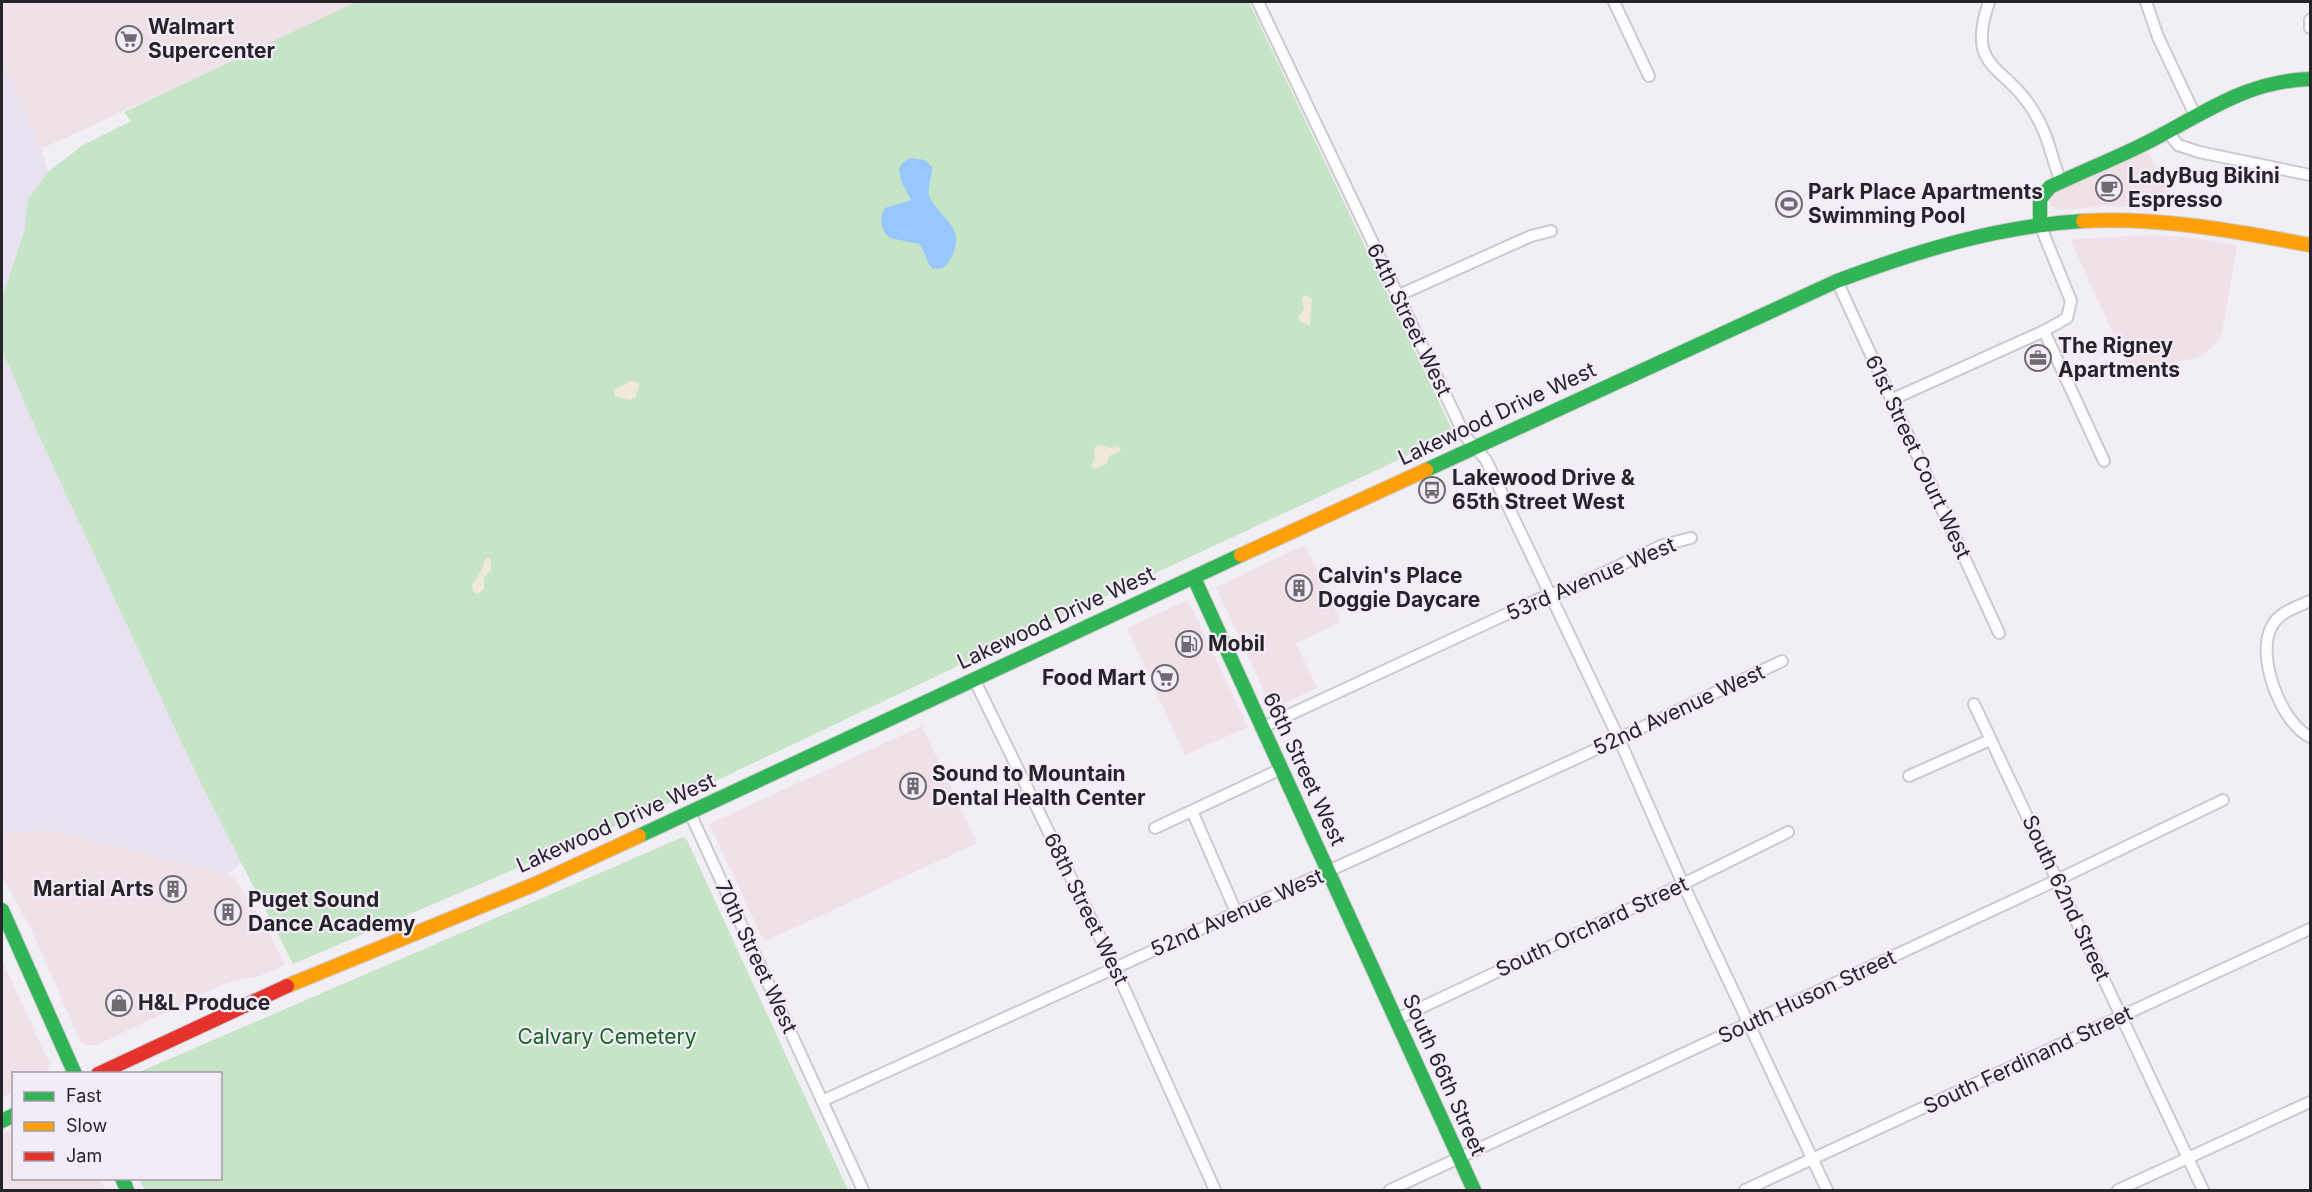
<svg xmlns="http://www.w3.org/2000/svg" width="2312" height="1192" viewBox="0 0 2312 1192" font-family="Inter,sans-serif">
<rect width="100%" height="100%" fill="#f2eef5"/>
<g fill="#f0e1e8">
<path d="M2,2H360L41,149L2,60Z"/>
<path d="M2147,150L2176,208L2110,206L2059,210L2051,206L2049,200L2051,193Z"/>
<path d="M2152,235L2195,238L2237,245L2222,333L2217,343L2199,357L2131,373L2070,239Z"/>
<path d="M1305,545L1341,622L1296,643L1317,688L1272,709L1216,587Z"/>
<path d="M1188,600L1248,727L1185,755L1127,628Z"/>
<path d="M922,726L977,843L764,942L709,824Z"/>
<path d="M10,830L53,831L228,874L235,880L263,921L285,965L259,976L223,984L97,1045H86L80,1041L31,929L2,876V832Z"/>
<path d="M2,960L50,1064L47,1073L14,1074L13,1092L2,1098Z"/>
<path d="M13,1129L14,1178L101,1179L106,1190H2V1135Z"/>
</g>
<g fill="#e8e1ef">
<path d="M2,60L41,149L48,172L28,199L24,232L2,298Z"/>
<path d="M2,350L38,434L200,782L241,863L228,874L53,831L2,832Z"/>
</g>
<g fill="#c6e5c7">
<path d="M356,2H1249L1454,434L1038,628L667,804L293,964L200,782L38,434L2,350V298L24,232L28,199L48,172L83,145L131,121L124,112Z"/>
<path d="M683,837L687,840L848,1190H145L139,1179L220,1178V1074L137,1073Z"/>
</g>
<g fill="#f0e9d8">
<path d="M1306,295L1312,299L1310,326L1301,322L1298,317L1304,309L1302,298Z"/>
<path d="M631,381L640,383L635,398L630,400L614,396L615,389Z"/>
<path d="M1100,444L1110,448L1118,446L1121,451L1109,456L1106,464L1094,469L1091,465L1095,459L1094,448Z"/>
<path d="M486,558H489L491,560V570L484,578V589L477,594L473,591L472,585L480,573Z"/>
</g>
<path fill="#97c7fc" d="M911,158L925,160L932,167C933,176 927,186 929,195C936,215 962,224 955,248C953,256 949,263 943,268L933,269C925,261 926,252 919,244L890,238C880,231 879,218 885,208L911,200L901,181L899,169L903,162Z"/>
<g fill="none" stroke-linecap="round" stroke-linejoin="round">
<defs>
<g id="street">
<path d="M1258,2L1465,436L1486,460L1619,739L1683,884L1827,1190"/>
<path d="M1614,2L1649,76"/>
<path d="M1989,2C1965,71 2005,63 2034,112C2049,136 2051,157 2061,182"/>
<path d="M2146,2L2158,37L2195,115"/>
<path d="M2310,20V28"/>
<path d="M2167,131L2178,145L2199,152L2310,175"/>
<path d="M2040,225L2071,301L2067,318L2044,331L2104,461"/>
<path d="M1837,281L1999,633"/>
<path d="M1397,296L1531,236L1551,231"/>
<path d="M1893,399L2044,331"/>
<path d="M2310,601C2297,607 2279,612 2272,626C2255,655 2281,723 2310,737"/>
<path d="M974,679L1115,968L1215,1190"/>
<path d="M1974,704L2203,1190"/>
<path d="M1261,728L1550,594L1565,591L1663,545L1691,538"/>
<path d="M1909,776L1990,740"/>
<path d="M1192,811L1236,912"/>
<path d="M690,813L863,1190"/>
<path d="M1155,828L1281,769"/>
<path d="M1395,1020L1683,884L1788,832"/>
<path d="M822,1101L1586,754L1782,661"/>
<path d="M1390,1190L2057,880L2223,800"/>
<path d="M1745,1190L2310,929"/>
<path d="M2118,1190L2310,1102"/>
</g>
<g id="fast">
<path d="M2040,225V199L2050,187C2083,171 2117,158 2150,141C2205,113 2246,81 2310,79"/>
<path d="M1426,470L1837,281C1917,251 1998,226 2083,221"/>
<path d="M1194,578L1474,1190"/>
<path d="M639,836L1241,555"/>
<path d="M2,910L75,1074"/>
<path d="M2,1121L14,1115"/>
<path d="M122,1178L127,1190"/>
</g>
<g id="slow">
<path d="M2083,221C2160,217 2236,231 2310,245"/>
<path d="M1241,555L1426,470"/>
<path d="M287,986L533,885L639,836"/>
</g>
<path id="jam" d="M98,1074L287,986"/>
</defs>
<use href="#street" stroke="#cdcacf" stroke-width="14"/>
<use href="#fast" stroke="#cdcacf" stroke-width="16"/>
<use href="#slow" stroke="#cdcacf" stroke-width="16"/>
<use href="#jam" stroke="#cdcacf" stroke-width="16"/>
<use href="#street" stroke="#fdfcfe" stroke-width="10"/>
<use href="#fast" stroke="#30b455" stroke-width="14"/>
<use href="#slow" stroke="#ff9f0a" stroke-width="14"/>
<use href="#jam" stroke="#e5322d" stroke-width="14"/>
</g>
<defs>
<symbol id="supermarket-ring" viewBox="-11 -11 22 22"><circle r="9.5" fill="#f2ebf8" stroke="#6e6b70" stroke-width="1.5"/><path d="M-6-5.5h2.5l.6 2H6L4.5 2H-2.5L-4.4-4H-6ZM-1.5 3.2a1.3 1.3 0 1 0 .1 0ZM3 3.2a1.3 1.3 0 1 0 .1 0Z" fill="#6e6b70"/></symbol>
<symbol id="cafe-ring" viewBox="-11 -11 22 22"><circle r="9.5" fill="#f2ebf8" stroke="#6e6b70" stroke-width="1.5"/><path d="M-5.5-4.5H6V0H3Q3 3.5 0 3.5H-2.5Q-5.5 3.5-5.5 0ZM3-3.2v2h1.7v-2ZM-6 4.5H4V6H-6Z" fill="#6e6b70"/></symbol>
<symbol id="stadium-ring" viewBox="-11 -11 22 22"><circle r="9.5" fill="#f2ebf8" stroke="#6e6b70" stroke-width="1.5"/><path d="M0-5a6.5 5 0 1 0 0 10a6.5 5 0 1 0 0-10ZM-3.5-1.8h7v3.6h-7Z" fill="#6e6b70"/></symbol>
<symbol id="office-ring" viewBox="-11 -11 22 22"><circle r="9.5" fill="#f2ebf8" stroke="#6e6b70" stroke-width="1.5"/><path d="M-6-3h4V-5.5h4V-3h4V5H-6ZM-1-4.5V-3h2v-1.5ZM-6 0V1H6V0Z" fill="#6e6b70"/></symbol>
<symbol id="bus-ring" viewBox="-11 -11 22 22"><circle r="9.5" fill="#f2ebf8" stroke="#6e6b70" stroke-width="1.5"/><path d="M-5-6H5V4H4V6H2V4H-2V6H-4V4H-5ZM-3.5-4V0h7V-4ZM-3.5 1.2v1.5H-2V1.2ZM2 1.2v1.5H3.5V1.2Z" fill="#6e6b70"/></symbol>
<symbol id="building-ring" viewBox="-11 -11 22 22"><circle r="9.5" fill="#f2ebf8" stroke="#6e6b70" stroke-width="1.5"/><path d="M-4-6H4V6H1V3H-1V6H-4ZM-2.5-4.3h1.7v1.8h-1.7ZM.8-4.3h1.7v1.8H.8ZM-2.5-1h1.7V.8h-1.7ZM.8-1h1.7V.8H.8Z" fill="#6e6b70"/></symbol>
<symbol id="fuel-ring" viewBox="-11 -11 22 22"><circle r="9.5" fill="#f2ebf8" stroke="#6e6b70" stroke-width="1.5"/><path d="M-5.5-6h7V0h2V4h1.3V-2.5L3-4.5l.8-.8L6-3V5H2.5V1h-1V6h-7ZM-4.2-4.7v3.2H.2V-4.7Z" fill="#6e6b70"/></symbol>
<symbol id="shop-ring" viewBox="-11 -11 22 22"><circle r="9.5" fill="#f2ebf8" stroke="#6e6b70" stroke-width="1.5"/><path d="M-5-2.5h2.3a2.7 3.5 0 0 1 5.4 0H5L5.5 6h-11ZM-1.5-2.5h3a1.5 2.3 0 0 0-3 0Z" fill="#6e6b70"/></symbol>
</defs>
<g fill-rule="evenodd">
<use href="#supermarket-ring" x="114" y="24" width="30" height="30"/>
<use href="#cafe-ring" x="2094" y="173" width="30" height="30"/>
<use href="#stadium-ring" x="1774" y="189" width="30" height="30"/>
<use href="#office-ring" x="2023" y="343" width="30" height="30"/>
<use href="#bus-ring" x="1417" y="475" width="30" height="30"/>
<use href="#building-ring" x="1284" y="573" width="30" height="30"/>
<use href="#fuel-ring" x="1174" y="629" width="30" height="30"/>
<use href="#supermarket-ring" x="1150" y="663" width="30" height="30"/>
<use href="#building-ring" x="898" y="771" width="30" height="30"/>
<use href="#building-ring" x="158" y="874" width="30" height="30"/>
<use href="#building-ring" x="213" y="897" width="30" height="30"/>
<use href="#shop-ring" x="104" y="988" width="30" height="30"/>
</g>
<g text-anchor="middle" stroke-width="4.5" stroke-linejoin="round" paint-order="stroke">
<g font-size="21" font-weight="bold" fill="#272429" stroke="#f2ebf8" text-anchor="start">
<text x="148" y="34">Walmart<tspan x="148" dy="24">Supercenter</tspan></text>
<text x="2128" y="183">LadyBug Bikini<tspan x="2128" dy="24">Espresso</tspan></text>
<text x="1808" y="199">Park Place Apartments<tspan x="1808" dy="24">Swimming Pool</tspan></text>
<text x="2058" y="353">The Rigney<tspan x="2058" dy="24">Apartments</tspan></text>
<text x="1452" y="485">Lakewood Drive &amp;<tspan x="1452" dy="24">65th Street West</tspan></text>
<text x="1318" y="583">Calvin's Place<tspan x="1318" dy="24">Doggie Daycare</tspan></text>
<text x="1208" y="651">Mobil</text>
<text x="1146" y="685" text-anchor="end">Food Mart</text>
<text x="932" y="781">Sound to Mountain<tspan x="932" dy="24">Dental Health Center</tspan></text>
<text x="154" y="896" text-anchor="end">Martial Arts</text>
<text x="248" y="907">Puget Sound<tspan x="248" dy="24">Dance Academy</tspan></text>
<text x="138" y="1010">H&amp;L Produce</text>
</g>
<g font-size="21" fill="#272429" stroke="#f2ebf8">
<text transform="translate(1409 320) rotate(64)" y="7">64th Street West</text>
<text transform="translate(1497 414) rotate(-25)" y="7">Lakewood Drive West</text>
<text transform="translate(1918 457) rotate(65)" y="7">61st Street Court West</text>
<text transform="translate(1591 579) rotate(-23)" y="7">53rd Avenue West</text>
<text transform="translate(1056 618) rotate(-25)" y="7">Lakewood Drive West</text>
<text transform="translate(1679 710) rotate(-25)" y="7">52nd Avenue West</text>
<text transform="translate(1304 769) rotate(65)" y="7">66th Street West</text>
<text transform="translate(616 823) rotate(-24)" y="7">Lakewood Drive West</text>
<text transform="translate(2066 898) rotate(65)" y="7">South 62nd Street</text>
<text transform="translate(1086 909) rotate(64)" y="7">68th Street West</text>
<text transform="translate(1237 913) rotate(-24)" y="7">52nd Avenue West</text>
<text transform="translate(1592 927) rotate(-25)" y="7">South Orchard Street</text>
<text transform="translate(756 957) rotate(65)" y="7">70th Street West</text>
<text transform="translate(1807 997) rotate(-25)" y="7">South Huson Street</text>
<text transform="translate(2028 1060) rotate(-25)" y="7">South Ferdinand Street</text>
<text transform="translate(1444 1075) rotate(66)" y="7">South 66th Street</text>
</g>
<g font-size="21" fill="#166420" stroke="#f2ebf8">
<text x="607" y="1044">Calvary Cemetery</text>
</g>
</g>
<rect width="2312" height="1192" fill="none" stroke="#272429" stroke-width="6"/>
<rect x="12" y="1072" width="210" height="108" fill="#f2ebf8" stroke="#a19ba5" stroke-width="1.5"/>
<rect x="24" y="1092" width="30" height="9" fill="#30b455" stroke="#a19ba5" stroke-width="1.5"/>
<text x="66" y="1102" font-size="18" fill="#272429">Fast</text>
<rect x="24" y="1122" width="30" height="9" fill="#ff9f0a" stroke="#a19ba5" stroke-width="1.5"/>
<text x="66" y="1132" font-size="18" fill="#272429">Slow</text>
<rect x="24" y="1152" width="30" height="9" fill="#e5322d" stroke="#a19ba5" stroke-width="1.5"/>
<text x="66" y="1162" font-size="18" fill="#272429">Jam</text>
</svg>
